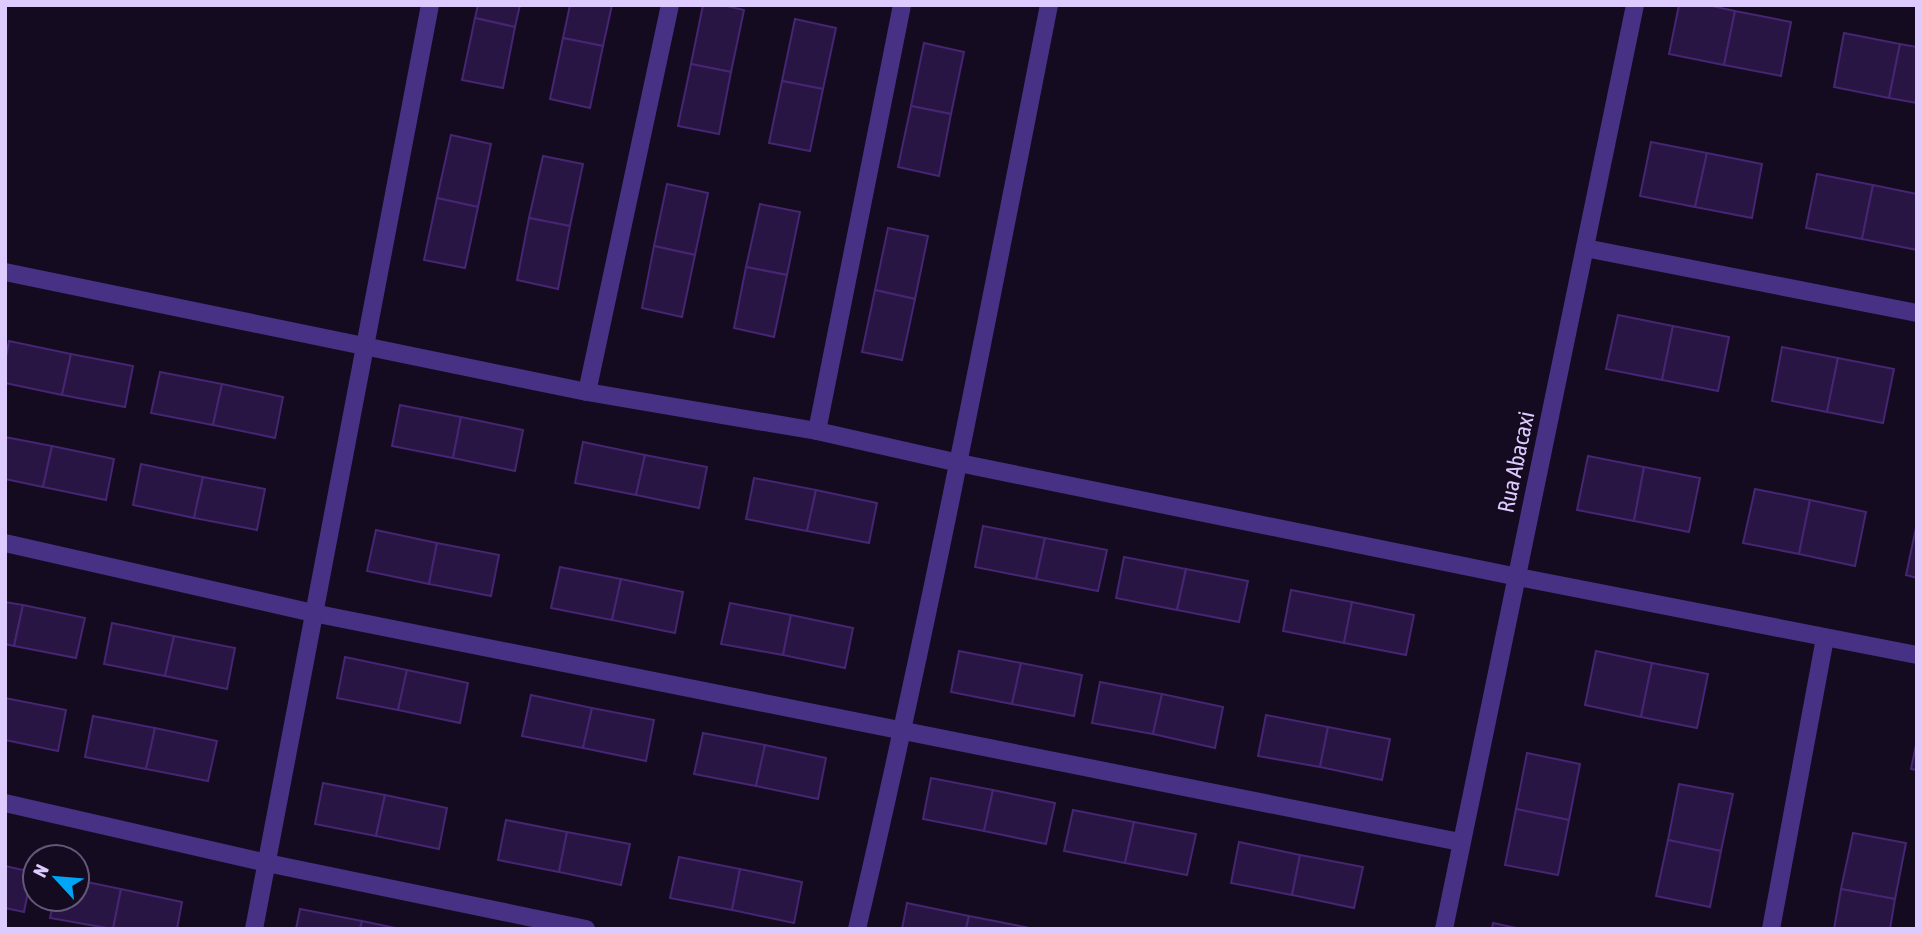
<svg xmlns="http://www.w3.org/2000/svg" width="1922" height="934" viewBox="0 0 1922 934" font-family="'Asap Condensed',sans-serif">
<rect width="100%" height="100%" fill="#140b21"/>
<g fill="#291544" stroke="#462572" stroke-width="2">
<path d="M478,5H520L515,27L475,18Z"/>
<path d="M570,5H612L603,46L563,38Z"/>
<path d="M703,5H722L744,10L731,72L691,64Z"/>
<path d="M1679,5H1707L1735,11L1724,65L1669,54Z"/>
<path d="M1735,11L1791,22L1781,76L1724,65Z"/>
<path d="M475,18L515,27L503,88L462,80Z"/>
<path d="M795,19L836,28L823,89L782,81Z"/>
<path d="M1844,33L1900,44L1889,98L1834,87Z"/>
<path d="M563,38L603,46L590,108L550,99Z"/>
<path d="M924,43L964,52L951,114L911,106Z"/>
<path d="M1900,44L1917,47V103L1889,98Z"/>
<path d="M691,64L731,72L719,134L678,126Z"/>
<path d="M782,81L823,89L810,151L769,143Z"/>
<path d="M911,106L951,114L939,176L898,167Z"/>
<path d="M451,135L491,144L478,207L437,198Z"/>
<path d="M1651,142L1707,153L1695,207L1640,196Z"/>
<path d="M1707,153L1762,164L1752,218L1695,207Z"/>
<path d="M543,156L583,164L570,226L529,218Z"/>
<path d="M1817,174L1873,185L1862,239L1806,228Z"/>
<path d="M667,184L708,193L695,255L654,246Z"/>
<path d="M1873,185L1917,194V250L1862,239Z"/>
<path d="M437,198L478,207L465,268L424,260Z"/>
<path d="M760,204L800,212L787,275L746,267Z"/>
<path d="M529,218L570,226L558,289L517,280Z"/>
<path d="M888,228L928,236L915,299L875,290Z"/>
<path d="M654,246L695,255L682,317L642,308Z"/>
<path d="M746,267L787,275L774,337L734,328Z"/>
<path d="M875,290L915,299L902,360L862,352Z"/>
<path d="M1618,315L1673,326L1662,380L1606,369Z"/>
<path d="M1673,326L1729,337L1718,391L1662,380Z"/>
<path d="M9,341L71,354L62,395L5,383V362Z"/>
<path d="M1782,347L1838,358L1827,412L1772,401Z"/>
<path d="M71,354L133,366L125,407L62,395Z"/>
<path d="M1838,358L1894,369L1883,423L1827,412Z"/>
<path d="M160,372L222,384L213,425L151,413Z"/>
<path d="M222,384L283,397L275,438L213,425Z"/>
<path d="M400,405L461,417L453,458L392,446Z"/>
<path d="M461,417L523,430L515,471L453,458Z"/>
<path d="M5,437L52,446L43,487L5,479Z"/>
<path d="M583,442L645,455L636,495L575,483Z"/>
<path d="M52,446L114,459L106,500L43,487Z"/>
<path d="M645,455L707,467L699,508L636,495Z"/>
<path d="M1588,456L1644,467L1634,521L1577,510Z"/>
<path d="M141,464L203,477L194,518L133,505Z"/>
<path d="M1644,467L1700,478L1689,532L1634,521Z"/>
<path d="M203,477L265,489L257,530L194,518Z"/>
<path d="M754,478L816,490L807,531L746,519Z"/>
<path d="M1755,489L1810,500L1799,554L1743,543Z"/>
<path d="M816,490L877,503L869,543L807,531Z"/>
<path d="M1810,500L1866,512L1855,566L1799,554Z"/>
<path d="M1917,523V578L1906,575Z"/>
<path d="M983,526L1045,538L1036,579L975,567Z"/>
<path d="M376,530L437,543L429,584L367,571Z"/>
<path d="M1045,538L1107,550L1098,591L1036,579Z"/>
<path d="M437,543L499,555L491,596L429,584Z"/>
<path d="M1124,557L1186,569L1177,610L1116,598Z"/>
<path d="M560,567L621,579L612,620L551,608Z"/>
<path d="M1186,569L1248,581L1239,622L1177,610Z"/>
<path d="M621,579L683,592L675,633L612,620Z"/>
<path d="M1291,590L1352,602L1344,643L1283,631Z"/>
<path d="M5,602L23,605L14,646L5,644Z"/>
<path d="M1352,602L1414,615L1406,655L1344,643Z"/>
<path d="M730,603L791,615L783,655L721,644Z"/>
<path d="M23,605L85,618L76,658L14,646Z"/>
<path d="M791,615L853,628L845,668L783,655Z"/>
<path d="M112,623L174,636L165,676L104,664Z"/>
<path d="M174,636L235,648L227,689L165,676Z"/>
<path d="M959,651L1021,663L1012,704L951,692Z"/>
<path d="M1596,651L1652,663L1641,717L1585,705Z"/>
<path d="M345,657L407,670L398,710L337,698Z"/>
<path d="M1021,663L1082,675L1074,716L1012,704Z"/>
<path d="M1652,663L1708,674L1697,728L1641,717Z"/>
<path d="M407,670L468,683L460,723L398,710Z"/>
<path d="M1100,682L1162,694L1153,734L1092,723Z"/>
<path d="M1162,694L1223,707L1215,748L1153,734Z"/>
<path d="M531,695L592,708L583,748L522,736Z"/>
<path d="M5,698L66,710L58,751L5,740Z"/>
<path d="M592,708L654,720L646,761L583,748Z"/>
<path d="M1266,715L1328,727L1320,767L1258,756Z"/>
<path d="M93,716L155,728L146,769L85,757Z"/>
<path d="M1328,727L1390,739L1382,780L1320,767Z"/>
<path d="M155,728L217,741L208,781L146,769Z"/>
<path d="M703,733L765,745L756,786L694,774Z"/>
<path d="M1917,740V770L1911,769Z"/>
<path d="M765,745L826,758L818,799L756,786Z"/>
<path d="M1527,753L1580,764L1569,820L1516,809Z"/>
<path d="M931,778L993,790L984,831L923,819Z"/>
<path d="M323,783L385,795L376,836L315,824Z"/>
<path d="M1679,784L1733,794L1721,851L1668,840Z"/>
<path d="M993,790L1055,803L1046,844L984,831Z"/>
<path d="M385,795L447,808L439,849L376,836Z"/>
<path d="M1516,809L1569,820L1558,875L1505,865Z"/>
<path d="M1073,810L1134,822L1125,863L1064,851Z"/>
<path d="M506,820L567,832L559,872L498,860Z"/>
<path d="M1134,822L1196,834L1187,875L1125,863Z"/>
<path d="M567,832L630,844L621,885L559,872Z"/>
<path d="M1853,833L1906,843L1895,899L1841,889Z"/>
<path d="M1668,840L1721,851L1710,907L1656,896Z"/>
<path d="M1239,842L1300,855L1292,895L1231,883Z"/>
<path d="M1300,855L1363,867L1354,908L1292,895Z"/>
<path d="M679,857L740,869L732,910L670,898Z"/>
<path d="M5,866L32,872L24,912L5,908Z"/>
<path d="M740,869L802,882L794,923L732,910Z"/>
<path d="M77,880L121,889L113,929L50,918L54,899H77Z"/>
<path d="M121,889L182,902L177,929H113Z"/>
<path d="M1841,889L1895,899L1890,929H1834Z"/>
<path d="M907,903L969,916L966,929H902Z"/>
<path d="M300,909L362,921L360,929H296Z"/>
<path d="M969,916L1030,928V929H966Z"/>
<path d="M362,921L400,929H360Z"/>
<path d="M1493,923L1521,929H1492Z"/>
</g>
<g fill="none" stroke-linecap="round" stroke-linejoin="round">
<g stroke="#473185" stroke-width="18">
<path d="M1585,248L1917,313"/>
<path d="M5,272L587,392L817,431L959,463L1518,577L1917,655"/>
<path d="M587,392L670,5"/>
<path d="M817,431L902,5"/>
<path d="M5,543L313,613L1460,842"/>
<path d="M5,803L267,863L586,929"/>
<path d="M254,929L430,5"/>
<path d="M857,929C929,623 988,314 1049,5"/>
<path d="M1444,929L1635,5"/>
<path d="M1771,929L1825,638"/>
</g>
</g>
<g text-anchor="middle" stroke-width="5" stroke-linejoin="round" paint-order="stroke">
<g font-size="23" fill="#ddcbff" stroke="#140b21">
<text transform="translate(1516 462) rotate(-78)" y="8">Rua Abacaxi</text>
</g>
</g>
<rect width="1922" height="934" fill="none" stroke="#ddcbff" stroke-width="14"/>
<g transform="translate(56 878) rotate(296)"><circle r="33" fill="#140b21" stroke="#64587a" stroke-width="2"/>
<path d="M0-5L12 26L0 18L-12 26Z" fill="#00a6f6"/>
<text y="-10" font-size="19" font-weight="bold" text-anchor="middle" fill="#ddcbff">N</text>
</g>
</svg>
